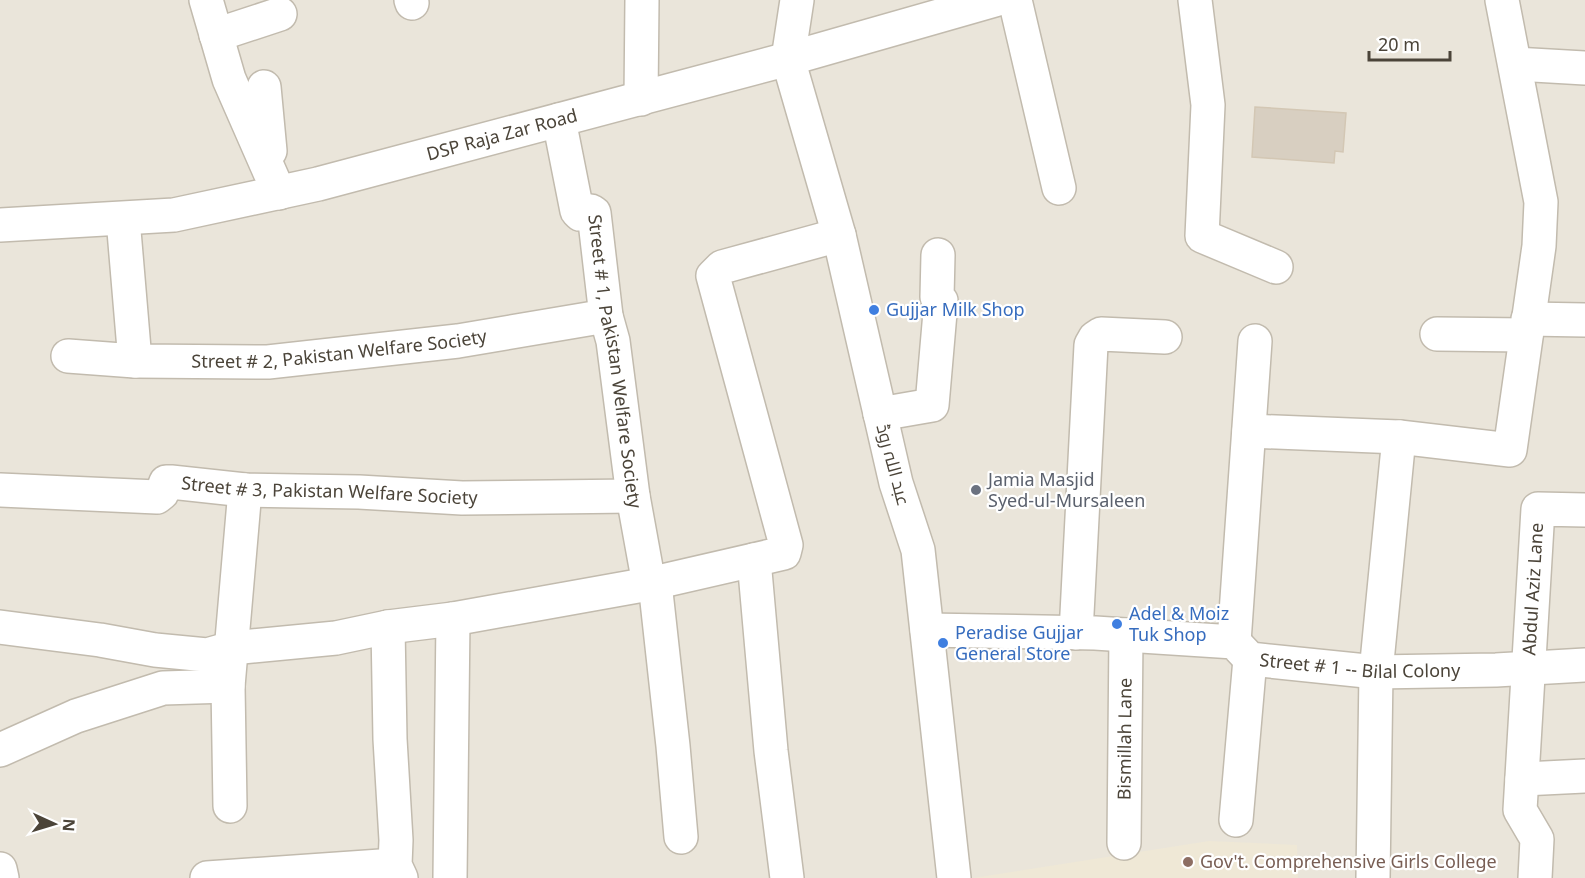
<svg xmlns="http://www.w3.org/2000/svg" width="1585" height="878" viewBox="0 0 1585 878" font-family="'Noto Sans',Cairo,sans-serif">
<rect width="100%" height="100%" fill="#f6f3ec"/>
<rect fill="#eae5da" x="0" y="0" width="1585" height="878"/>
<path fill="#efe8d6" d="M1209,841L1297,845L1298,878H973Z"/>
<path fill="#d8cfc1" stroke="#d3c7b4" stroke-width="1.5" d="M1255,107L1346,113L1343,152L1335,151L1334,163L1252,157Z"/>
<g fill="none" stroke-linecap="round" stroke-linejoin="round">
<defs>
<g id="minor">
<path d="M206,0L229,79L279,193"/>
<path d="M411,0L412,3"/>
<path d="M797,0L788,59L839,235L896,483L918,550L954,878"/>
<path d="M1015,0L1059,188"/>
<path d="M1195,0L1208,105L1202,236L1276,267"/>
<path d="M216,35L280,14"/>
<path d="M1515,64L1585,68"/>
<path d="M264,87L270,151"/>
<path d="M641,99L642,0"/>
<path id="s1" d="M559,120L577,211L580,214L591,211L594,213L606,316L613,341L633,496L649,584"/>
<path d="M123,219L135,361"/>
<path id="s2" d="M0,225L174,215L318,184L788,59L995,0"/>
<path d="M1528,319L1585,320"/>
<path d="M1437,334L1526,335"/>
<path id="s3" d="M68,356L135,361L268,362L458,341L606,316"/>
<path d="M880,414L932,405L941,301L937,297L938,255"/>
<path d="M1249,431L1399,437L1510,450L1539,246L1541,202L1502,0"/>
<path id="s4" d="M0,490L157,497L162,493L166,482H171L245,490L359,492L462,498L633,496"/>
<path d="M754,560L771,751L787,878"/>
<path d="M655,583L673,746L681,837"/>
<path d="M0,627L100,640L155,650L207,655L232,648L336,638L388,627L453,619L649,584L784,553L786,545L713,276L722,267L839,235"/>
<path d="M388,627L390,739L396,840L395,865L401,878"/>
<path id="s5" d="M927,630L1095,633L1234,642L1250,659L1376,672L1496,670L1585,665"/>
<path d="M1076,633L1091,345L1095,338L1101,334L1165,337"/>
<path d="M1234,642L1255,341"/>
<path d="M228,686L230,806"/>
<path d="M0,750L76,716L163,688L228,686L245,490"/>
<path d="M1522,779L1585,776"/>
<path d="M1236,820L1250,659"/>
<path id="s6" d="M1124,843L1126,635"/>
<path d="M0,869L2,878"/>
<path d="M207,878L395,865"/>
<path d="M450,878L453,619"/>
<path d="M1373,878L1376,672L1399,437"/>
<path id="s7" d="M1535,878L1537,839L1520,810L1538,509L1585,510"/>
</g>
</defs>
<use href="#minor" stroke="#c2bbae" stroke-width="36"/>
<use href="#minor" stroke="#fff" stroke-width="33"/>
</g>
<g fill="#3f7fe0" stroke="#fff" stroke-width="2">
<circle cx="874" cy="310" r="6"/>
<circle cx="1117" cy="624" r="6"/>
<circle cx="943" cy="643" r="6"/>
</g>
<circle fill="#6b7280" stroke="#fff" stroke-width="2" cx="976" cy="490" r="6"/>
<circle fill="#8d6e63" stroke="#fff" stroke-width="2" cx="1188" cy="862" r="6"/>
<g text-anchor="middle" stroke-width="4.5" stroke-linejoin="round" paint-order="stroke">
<g font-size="18" fill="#4b4439" stroke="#fff">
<text dy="6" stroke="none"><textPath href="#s2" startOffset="512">DSP Raja Zar Road</textPath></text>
<text dy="6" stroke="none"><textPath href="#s3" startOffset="272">Street # 2, Pakistan Welfare Society</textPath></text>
<text dy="6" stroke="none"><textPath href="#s1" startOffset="262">Street # 1, Pakistan Welfare Society</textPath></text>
<text transform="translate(893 465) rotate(75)" y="6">عبد اللہ روڈ</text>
<text dy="6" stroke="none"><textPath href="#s4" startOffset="339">Street # 3, Pakistan Welfare Society</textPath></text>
<text dy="6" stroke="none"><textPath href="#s7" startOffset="294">Abdul Aziz Lane</textPath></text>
<text dy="6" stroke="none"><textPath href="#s5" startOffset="441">Street # 1 -- Bilal Colony</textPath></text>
<text dy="6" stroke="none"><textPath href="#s6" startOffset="104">Bismillah Lane</textPath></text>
</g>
<g font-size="18" fill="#366cbe" stroke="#fff" text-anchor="start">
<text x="886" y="316">Gujjar Milk Shop</text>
<text x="1129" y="620">Adel &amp; Moiz<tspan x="1129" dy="21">Tuk Shop</tspan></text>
<text x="955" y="639">Peradise Gujjar<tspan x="955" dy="21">General Store</tspan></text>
</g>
<g font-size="18" fill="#5b616d" stroke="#fff" text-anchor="start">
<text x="988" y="486">Jamia Masjid<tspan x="988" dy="21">Syed-ul-Mursaleen</tspan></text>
</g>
<g font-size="18" fill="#785e54" stroke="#fff" text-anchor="start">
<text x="1200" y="868">Gov't. Comprehensive Girls College</text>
</g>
</g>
<g transform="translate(54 824) rotate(94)" stroke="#ffffff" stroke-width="4.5" paint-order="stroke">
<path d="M0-4.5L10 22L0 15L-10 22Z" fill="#4b4439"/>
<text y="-9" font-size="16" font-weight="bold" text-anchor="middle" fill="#4b4439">N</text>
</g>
<path d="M1369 51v9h81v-9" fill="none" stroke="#4b4439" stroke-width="3"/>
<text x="1378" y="51" font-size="18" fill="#4b4439" stroke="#ffffff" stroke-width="4.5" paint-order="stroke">20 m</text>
</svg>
